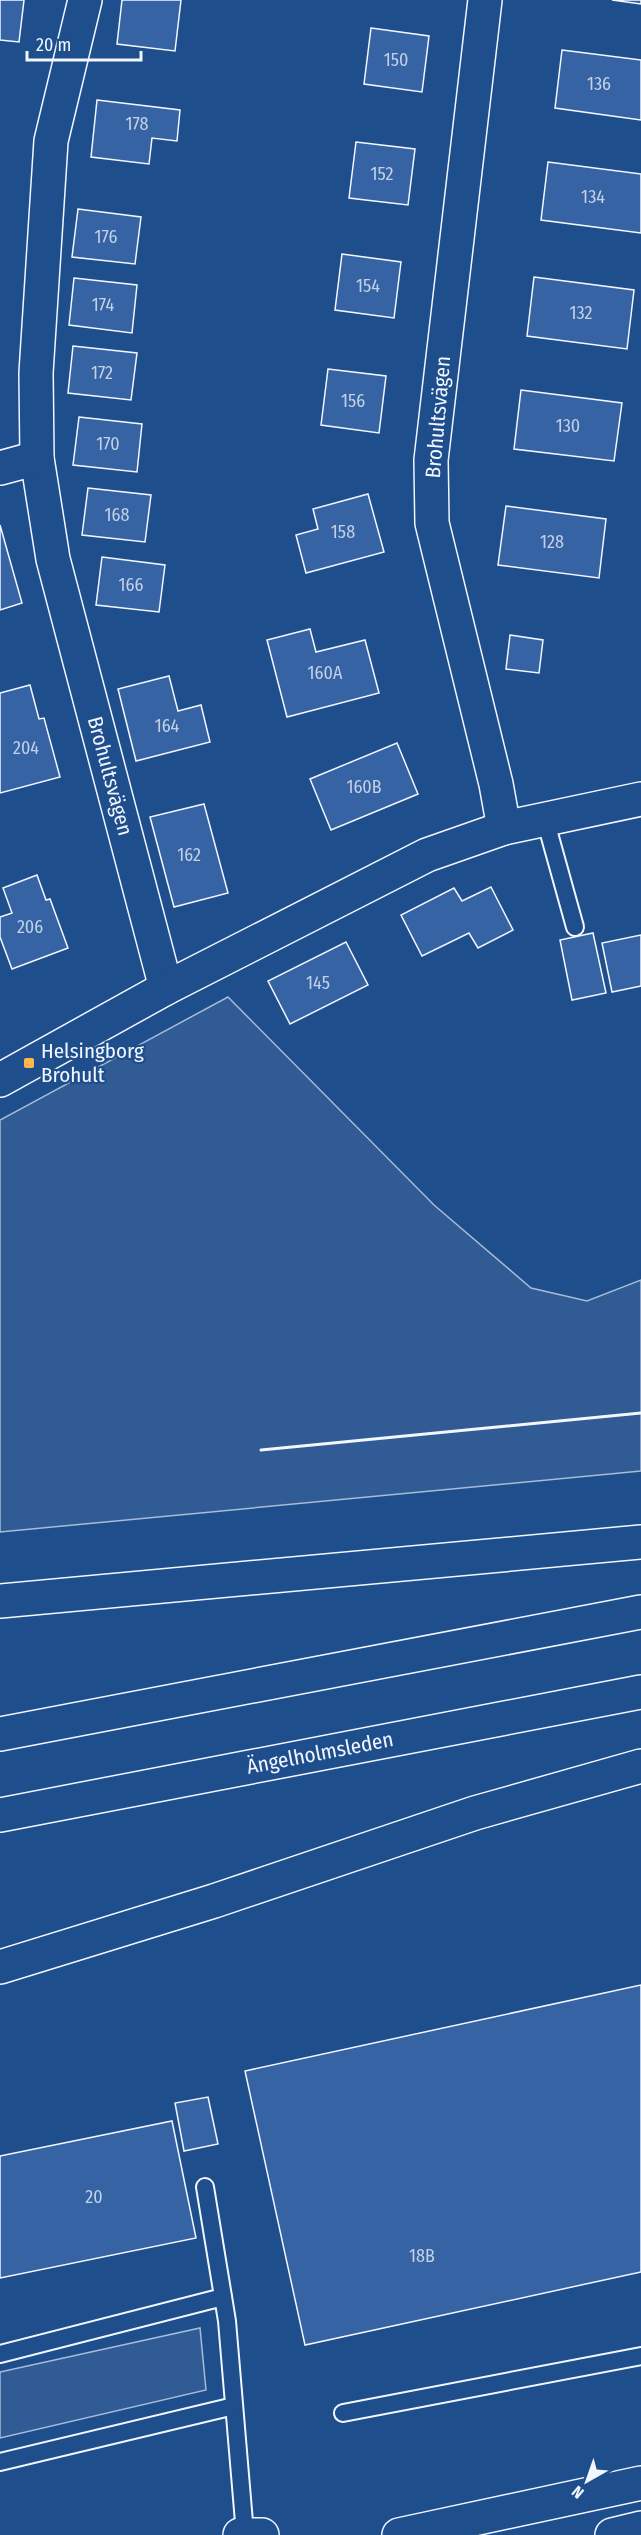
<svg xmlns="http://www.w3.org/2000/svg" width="641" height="2535" viewBox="0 0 641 2535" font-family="'Fira Sans Condensed',sans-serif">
<rect width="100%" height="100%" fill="#1f4e8c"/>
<g fill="#305b95" stroke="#a8bbd7" stroke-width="1.5">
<path d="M228,997L434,1205L531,1288L587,1301L641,1280V1471L0,1532V1120Z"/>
<path d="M200,2328L206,2390L0,2438V2372Z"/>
</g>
<g fill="#3563a3" stroke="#f2f6ff" stroke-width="1.5">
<path d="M0,0H24L19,42L0,40Z"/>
<path d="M122,0H181L175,51L117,44Z"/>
<path d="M612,0H641V4Z"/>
<path d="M371,28L429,36L422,92L364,84Z"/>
<path d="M562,50L641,60V120L555,108Z"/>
<path d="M97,100L180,110L177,141L152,138L149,164L91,157Z"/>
<path d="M356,142L415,149L408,205L349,198Z"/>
<path d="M548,162L641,174V233L541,220Z"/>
<path d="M78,209L141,217L135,264L72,257Z"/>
<path d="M342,254L401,262L394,318L335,310Z"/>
<path d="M534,277L634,290L627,349L527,336Z"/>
<path d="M74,278L137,285L132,333L69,325Z"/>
<path d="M73,346L137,353L131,400L68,393Z"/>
<path d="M328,369L386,376L379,433L321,425Z"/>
<path d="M521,390L622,403L614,461L514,449Z"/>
<path d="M79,417L142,424L137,472L73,465Z"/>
<path d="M88,488L151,495L145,542L82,535Z"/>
<path d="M368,494L384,552L306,573L296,535L318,529L313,509Z"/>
<path d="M506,506L606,519L599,578L498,565Z"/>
<path d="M0,525L22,603L0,610Z"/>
<path d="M102,557L165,565L159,612L96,605Z"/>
<path d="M310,629L316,652L365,640L379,693L287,717L267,640Z"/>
<path d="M510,635L543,640L539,673L506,669Z"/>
<path d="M169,676L178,711L201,705L210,742L136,761L118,689Z"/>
<path d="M30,685L39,719L44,718L60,777L0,793V693Z"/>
<path d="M397,743L418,794L331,830L310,779Z"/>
<path d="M204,804L228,893L174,907L150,817Z"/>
<path d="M37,875L46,900L50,899L68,948L12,969L0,937V917L12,913L3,888Z"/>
<path d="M491,887L513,930L478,948L469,933L422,956L401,915L454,888L462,901Z"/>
<path d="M593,933L606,993L572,1000L560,940Z"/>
<path d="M641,935V986L612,992L602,943Z"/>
<path d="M346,942L368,985L290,1024L268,981Z"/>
<path d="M641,1985V2272L305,2345L245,2071Z"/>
<path d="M208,2097L218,2144L184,2151L175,2103Z"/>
<path d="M172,2121L196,2238L0,2278V2156Z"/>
</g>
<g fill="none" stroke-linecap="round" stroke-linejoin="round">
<defs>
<g id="service">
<path d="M545,819L575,927"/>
<path d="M205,2187L227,2321L245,2534"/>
<path d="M0,2354L223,2297"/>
<path d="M343,2413L641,2356"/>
<path d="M0,2462L234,2406"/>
</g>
<g id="minor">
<path d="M85,0L51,141L36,373L37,458L53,559L166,988"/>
<path d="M485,0L431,460L432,523L496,784L504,828"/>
<path d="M0,468L37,458"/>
<path d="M0,1080L166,988L427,855L504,828L641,799"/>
</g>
<g id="tertiary">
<path d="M240,2535H262"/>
<path d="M399,2535L641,2483"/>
<path d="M612,2535L641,2528"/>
</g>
<g id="motorway">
<path d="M0,1601L641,1542"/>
<path d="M0,1734L641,1612"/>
<path d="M0,1815L641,1692"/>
<path d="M0,1967L214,1901L475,1813L641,1766"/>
</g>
</defs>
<use href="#service" stroke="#f2f6ff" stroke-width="20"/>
<use href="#minor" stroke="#f2f6ff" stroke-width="36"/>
<use href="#tertiary" stroke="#f2f6ff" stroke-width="36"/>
<use href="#motorway" stroke="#f2f6ff" stroke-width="36"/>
<use href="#service" stroke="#1f4e8c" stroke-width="16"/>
<use href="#minor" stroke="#1f4e8c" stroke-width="33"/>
<use href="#tertiary" stroke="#1f4e8c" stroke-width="33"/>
<use href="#motorway" stroke="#1f4e8c" stroke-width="33"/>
<path stroke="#f2f6ff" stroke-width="3" d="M261,1450L641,1413"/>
</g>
<rect fill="#ffb74d" stroke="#1f4e8c" stroke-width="2" x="23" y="1057" width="12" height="12" rx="3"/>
<g text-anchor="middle" stroke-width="4.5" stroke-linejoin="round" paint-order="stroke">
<g font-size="18" fill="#c3d1e8">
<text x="396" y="66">150</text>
<text x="599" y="90">136</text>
<text x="137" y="130">178</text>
<text x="382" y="180">152</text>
<text x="593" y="203">134</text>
<text x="106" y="243">176</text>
<text x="368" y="292">154</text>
<text x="103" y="311">174</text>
<text x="581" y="319">132</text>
<text x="102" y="379">172</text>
<text x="353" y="407">156</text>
<text x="568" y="432">130</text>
<text x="108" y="450">170</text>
<text x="117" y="521">168</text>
<text x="343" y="538">158</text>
<text x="552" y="548">128</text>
<text x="131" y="591">166</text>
<text x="325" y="679">160A</text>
<text x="167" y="732">164</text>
<text x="26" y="754">204</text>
<text x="364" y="793">160B</text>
<text x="189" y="861">162</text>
<text x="30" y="933">206</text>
<text x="318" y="989">145</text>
<text x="94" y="2203">20</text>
<text x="422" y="2262">18B</text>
</g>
<g font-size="21" fill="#f2f6ff" stroke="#1f4e8c">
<text transform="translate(438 417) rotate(-85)" y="7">Brohultsvägen</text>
<text transform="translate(110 776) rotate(75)" y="7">Brohultsvägen</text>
<text transform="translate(320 1753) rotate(-11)" y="7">Ängelholmsleden</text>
</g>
<g font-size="21" fill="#f2f6ff" stroke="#1f4e8c" text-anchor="start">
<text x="41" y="1058">Helsingborg<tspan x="41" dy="24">Brohult</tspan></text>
</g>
</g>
<g transform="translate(587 2481) rotate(220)" stroke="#1f4e8c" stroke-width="4.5" paint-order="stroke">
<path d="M0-4.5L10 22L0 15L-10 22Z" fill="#f2f6ff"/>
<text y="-9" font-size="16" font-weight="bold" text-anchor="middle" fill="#f2f6ff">N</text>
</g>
<path d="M27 51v9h114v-9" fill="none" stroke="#f2f6ff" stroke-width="3"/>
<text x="36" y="51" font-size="18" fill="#f2f6ff" stroke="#1f4e8c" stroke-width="4.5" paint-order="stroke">20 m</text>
</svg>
